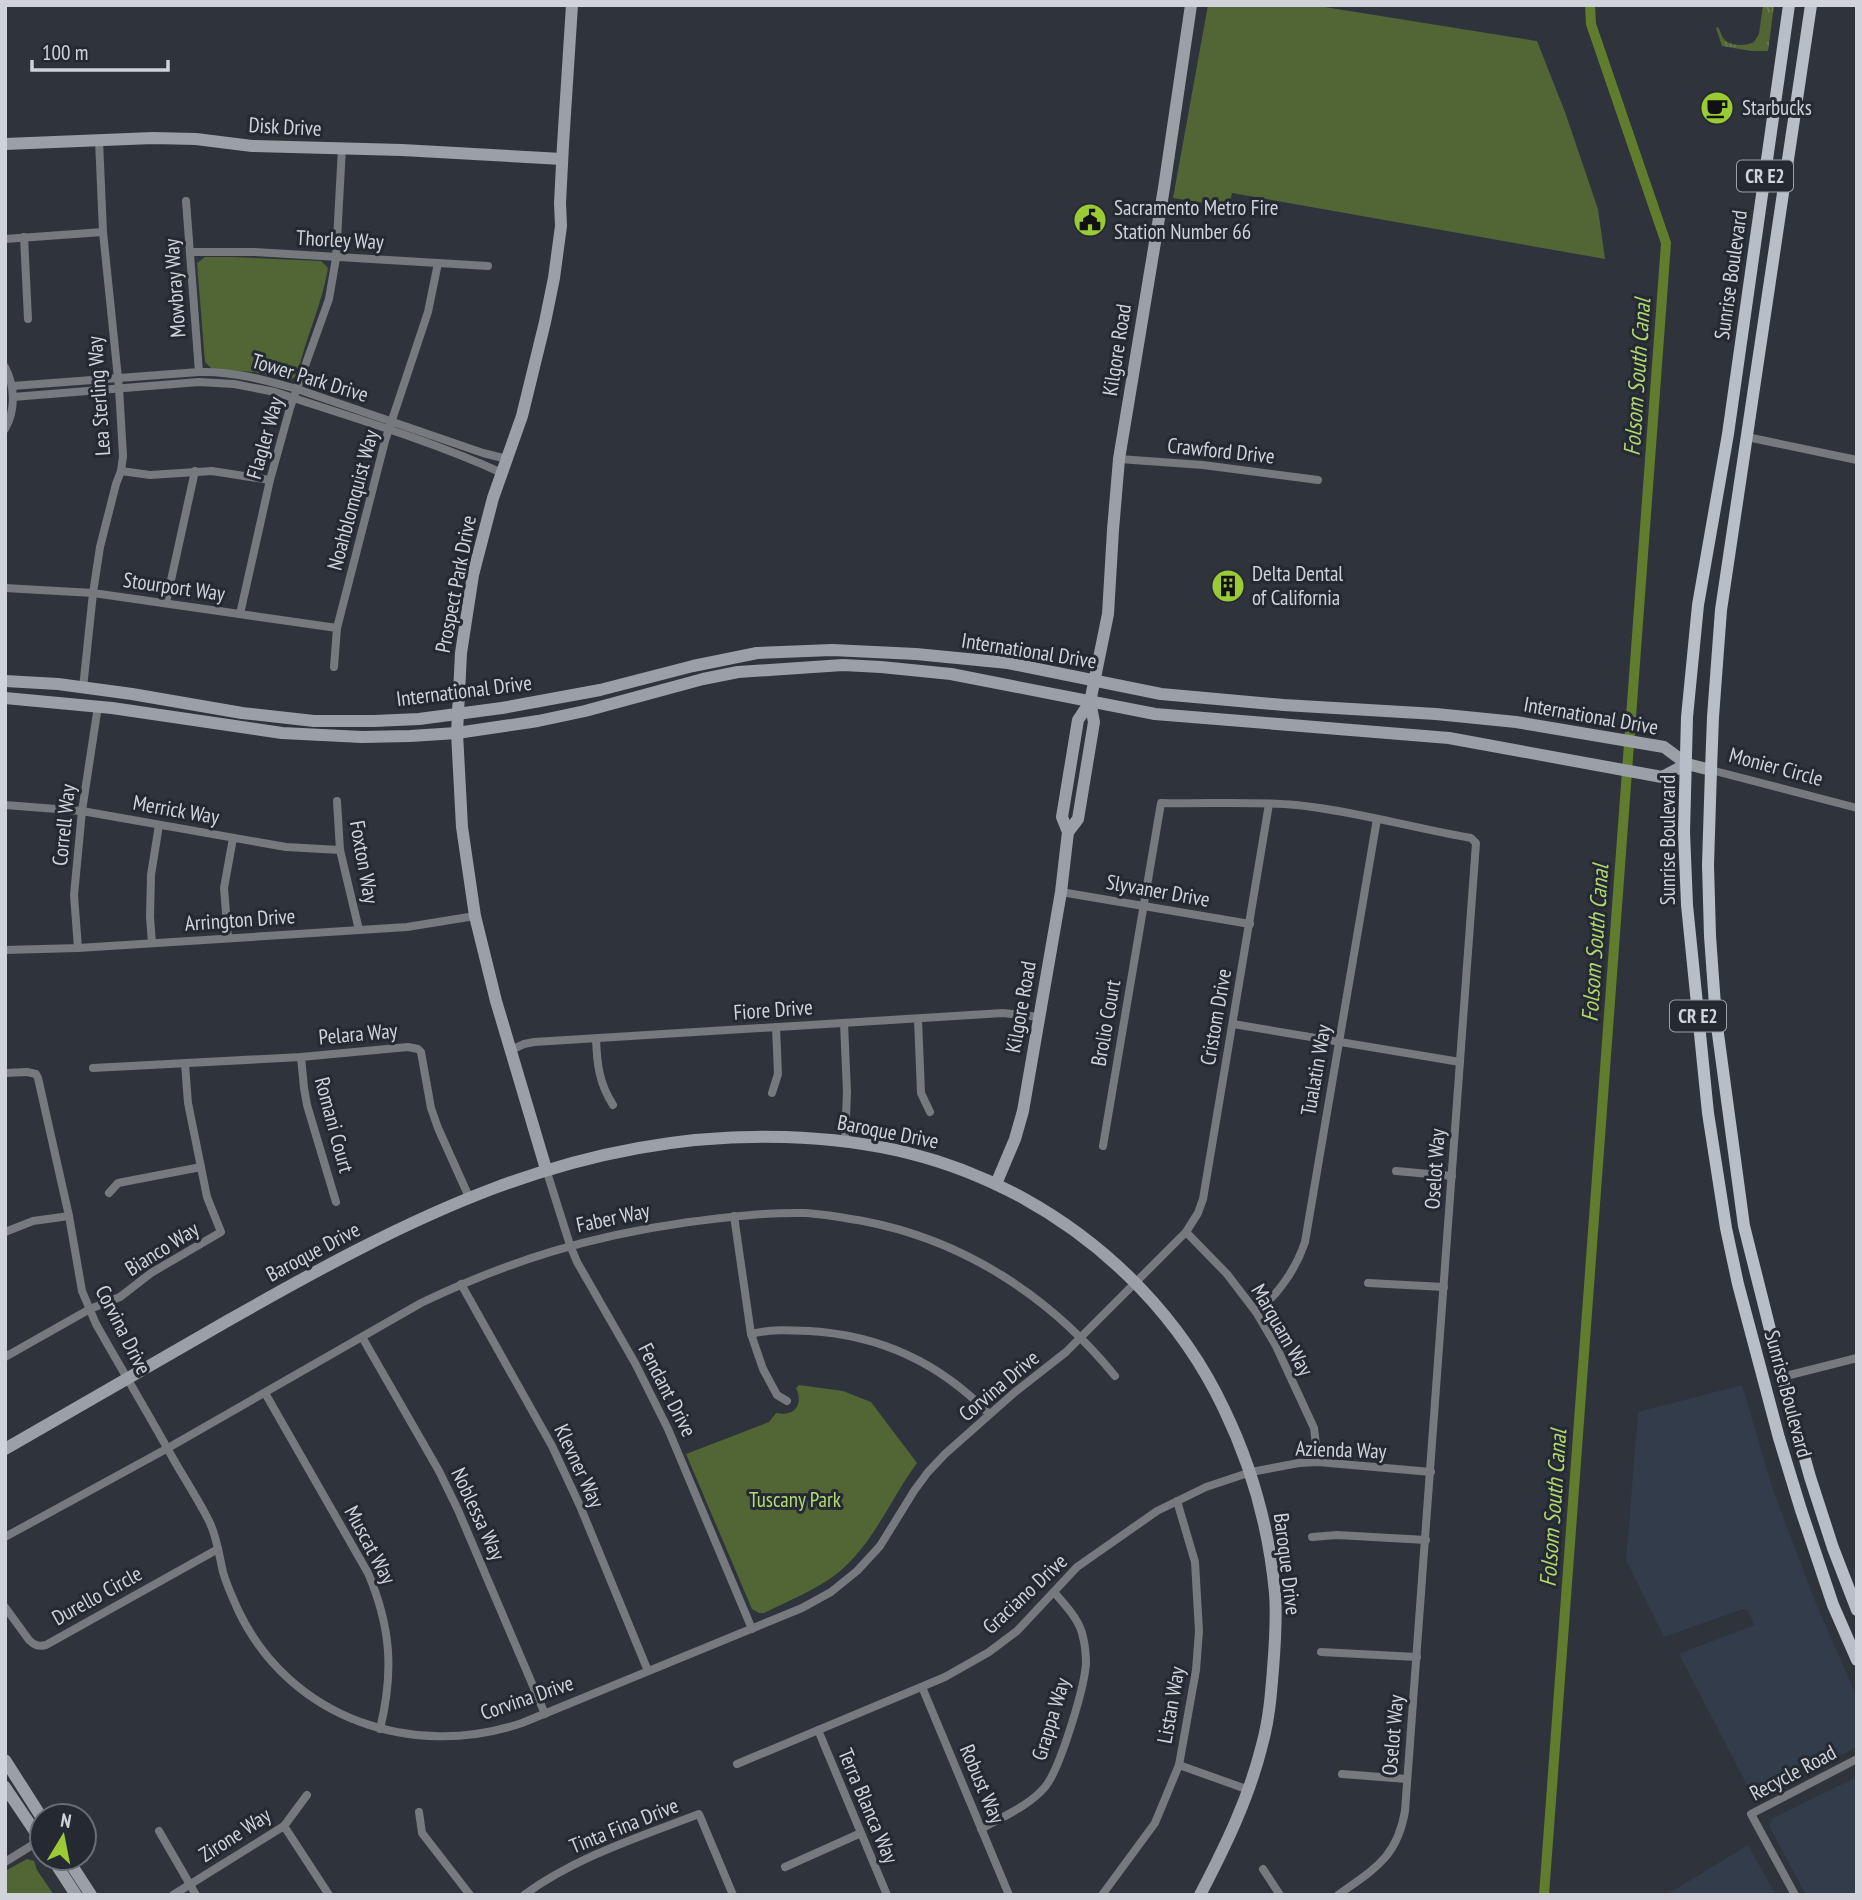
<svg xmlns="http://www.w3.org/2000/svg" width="1862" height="1900" viewBox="0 0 1862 1900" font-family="'PT Sans Narrow',sans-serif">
<defs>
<pattern id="grass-tufts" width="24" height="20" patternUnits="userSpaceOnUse" patternTransform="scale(1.75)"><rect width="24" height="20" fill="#526535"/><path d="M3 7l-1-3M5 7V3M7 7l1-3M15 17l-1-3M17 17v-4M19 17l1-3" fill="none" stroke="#6a7a52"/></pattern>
</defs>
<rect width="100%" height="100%" fill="#2e333c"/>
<g fill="#333c4a">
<path d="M1742,1385L1773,1490L1815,1601L1857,1697V1747L1835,1758L1831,1752L1768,1781L1747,1785L1679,1654L1754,1625L1748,1610L1743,1609L1664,1637L1626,1560L1638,1412Z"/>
<path d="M1857,1777V1895H1806L1769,1826L1773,1818Z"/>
<path d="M1748,1845L1776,1895H1666Z"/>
</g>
<path fill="url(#grass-tufts)" d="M1763,5H1774L1768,51H1751L1722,46L1716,28L1718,27C1720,30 1721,35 1723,38C1730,47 1745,46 1754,42L1759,34Z"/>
<g fill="#526535">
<path d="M1208,5H1312L1537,41L1565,112L1598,209L1605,259L1232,193L1229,207L1173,198Z"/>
<path d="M205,257H231L321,261L328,268C322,305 305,339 297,376L290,380L254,372L212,369L205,362L197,263Z"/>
<path d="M799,1385L843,1391L871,1402L917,1463C891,1498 874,1543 839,1572C816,1590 790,1600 764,1613H759L752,1609L686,1454L769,1422L776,1413C794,1417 804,1405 796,1388Z"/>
<path d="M27,1859L34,1861L37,1870L54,1895H5V1871Z"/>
</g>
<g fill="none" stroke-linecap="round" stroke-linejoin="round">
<path stroke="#607d2d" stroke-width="10" d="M1544,1895L1666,243L1591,24L1590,5"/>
<g stroke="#76797d" stroke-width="8">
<path d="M186,201L199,372"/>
<path d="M24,237L28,319"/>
<path d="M5,239L103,232"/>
<path d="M190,252H255L488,266"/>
<path d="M5,367C15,386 16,410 5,429"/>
<path d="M12,386L199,372C233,371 265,380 297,389L483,453L507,459"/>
<path d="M13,397L199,382L234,384L275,392C351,417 429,440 502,473"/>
<path d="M1747,437L1857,460"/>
<path d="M1119,459L1203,465L1318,480"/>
<path d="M121,471L150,475L212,471L270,480"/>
<path d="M5,588L93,593L337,628"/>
<path d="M166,603L195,471"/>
<path d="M240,614L270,480L290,408L329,299L336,258L342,148"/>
<path d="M334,667L337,628L385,441L428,312L438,263"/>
<path d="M83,688L93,593L100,547L116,484L121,471L123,456L119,388L103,232L99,140"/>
<path d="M1711,770L1857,808"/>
<path d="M337,801L340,850L359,930"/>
<path d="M5,805L82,811L286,847L340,850"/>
<path d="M1061,892L1250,924"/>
<path d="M228,938L224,888L233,838"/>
<path d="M152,943L150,917L151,875L159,825"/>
<path d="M78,948L74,895L82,811L98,706"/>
<path d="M5,950L78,948L407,927L475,916"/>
<path d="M918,1019L921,1093L930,1112"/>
<path d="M844,1023L847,1092L845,1141"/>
<path d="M1233,1024L1460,1062"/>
<path d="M596,1039C597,1064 599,1083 613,1105"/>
<path d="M511,1050L524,1044L534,1042L1003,1013L1040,1017"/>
<path d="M301,1057L304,1088L307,1105L336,1202"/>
<path d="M93,1068L301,1057L408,1047L418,1049L421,1052L431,1108L438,1128L469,1197"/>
<path d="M5,1073L27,1072L36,1074L38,1078L69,1216L82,1291L96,1324C122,1370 149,1415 175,1462C186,1481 199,1501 209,1521C217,1537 219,1555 223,1572C227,1586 233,1599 239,1612C291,1719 413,1760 522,1723L802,1608L831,1592L857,1571L880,1546L914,1491L928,1472L945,1454L1015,1392L1066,1352L1186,1232L1198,1213L1203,1199L1269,804"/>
<path d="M772,1093L778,1074L776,1027"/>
<path d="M1103,1146L1161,803C1205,804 1251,801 1296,805C1355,811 1413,828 1471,838L1476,843L1405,1811C1397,1858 1374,1869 1338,1895"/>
<path d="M546,1169L570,1245L577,1262L635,1363L668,1429L752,1629"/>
<path d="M1396,1171L1452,1176"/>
<path d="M109,1193L118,1183L201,1167"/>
<path d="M734,1216L751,1334L763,1369L777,1395L787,1401"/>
<path d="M5,1232L33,1221L69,1216"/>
<path d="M1186,1232L1227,1274L1256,1312L1276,1346L1314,1428L1318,1462"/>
<path d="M1368,1283L1444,1287"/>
<path d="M461,1284L552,1446L580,1506L648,1671"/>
<path d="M1256,1312C1278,1295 1296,1269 1305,1242L1377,819"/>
<path d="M751,1334C771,1329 789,1330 809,1331C880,1335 940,1363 989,1414"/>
<path d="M362,1337L439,1471L458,1510L545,1714"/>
<path d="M5,1357L90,1309L120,1297L151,1273L221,1232L207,1197L188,1103L185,1064"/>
<path d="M1782,1377L1857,1358"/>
<path d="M265,1393L368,1573C391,1627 394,1672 380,1729"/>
<path d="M5,1537L168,1448L421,1303C511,1260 590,1236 689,1222C728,1217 766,1212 805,1213C825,1214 844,1218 863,1221C964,1240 1051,1297 1115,1376"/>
<path d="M1312,1537L1337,1535L1426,1540"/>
<path d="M5,1607L29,1640C34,1645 38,1647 46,1645L218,1549"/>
<path d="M1321,1652L1417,1657"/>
<path d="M922,1687L1009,1895"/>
<path d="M818,1730L887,1895"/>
<path d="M737,1764L945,1677L989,1652L1017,1631L1077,1567L1157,1511L1206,1487L1251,1472L1299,1463L1318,1462L1431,1472"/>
<path d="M1179,1765L1249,1790"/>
<path d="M1342,1774L1407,1779"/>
<path d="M419,1812L422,1833L470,1895"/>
<path d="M284,1826L329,1895"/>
<path d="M981,1829C1002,1817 1029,1806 1045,1787C1060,1769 1084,1689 1086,1664C1086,1656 1085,1645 1083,1637C1080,1620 1065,1605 1054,1592"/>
<path d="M159,1831L196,1895"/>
<path d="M5,1862L42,1839"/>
<path d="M785,1867L861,1833"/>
<path d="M1263,1869L1280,1895"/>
<path d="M173,1895L284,1826L307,1795"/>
<path d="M524,1895C576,1857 639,1837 699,1814L733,1895"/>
<path d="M1102,1895L1155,1823L1179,1765L1196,1670L1199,1631L1195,1562L1177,1501"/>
<path d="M1795,1895L1751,1814L1857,1759"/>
</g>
<g stroke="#9ba0a7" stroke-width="12">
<path d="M5,144L153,138L196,139L252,146L402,150L562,159"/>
<path d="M5,681L58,684L132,694L242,713L314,721H374L419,719L502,708L600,690L693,666L757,653L832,650L916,654L1008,663L1161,694L1284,705L1436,714L1516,722L1664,747L1687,764L1711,770"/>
<path d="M5,698L112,708L282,733L362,737L410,736L457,733L538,721L585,711L703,679L738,672L843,665L881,667L951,674L1155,714L1449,738L1662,777L1687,764"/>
<path d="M1068,832L1078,819L1094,722L1090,702"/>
<path d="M546,1169L496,1001L475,916L462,827L457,733L461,653L473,575L493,498L522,416L545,322L554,278L561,226L560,203L563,145L572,5"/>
<path d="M996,1184L1015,1139L1023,1111L1061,892L1068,832L1062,817L1078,720L1090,702L1108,614L1113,530L1119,459L1164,188L1191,5"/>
<path d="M5,1449C80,1406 155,1363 229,1320C407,1219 574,1130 785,1137C872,1140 946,1156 1023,1198C1110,1246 1182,1320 1224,1409C1252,1467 1269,1529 1275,1593C1277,1618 1275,1644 1273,1669C1271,1695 1269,1720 1262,1745C1249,1798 1225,1847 1200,1895"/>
<path d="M5,1760L42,1818"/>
<path d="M5,1787L42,1842"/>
<path d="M52,1858L76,1895"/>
<path d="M67,1858L91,1895"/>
</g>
<g stroke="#b8bec7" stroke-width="12">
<path d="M1789,5L1728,434L1698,605L1687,717L1684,832L1687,905L1708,1113L1726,1228L1738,1284L1779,1438L1801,1510L1833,1605L1857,1660"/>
<path d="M1811,5L1721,610L1713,717L1711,770L1708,865L1710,936L1716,1019L1744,1226L1782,1377L1810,1477L1833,1548L1857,1610"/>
</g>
</g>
<defs>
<symbol id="cafe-disc" viewBox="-11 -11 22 22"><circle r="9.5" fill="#9acb34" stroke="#242932"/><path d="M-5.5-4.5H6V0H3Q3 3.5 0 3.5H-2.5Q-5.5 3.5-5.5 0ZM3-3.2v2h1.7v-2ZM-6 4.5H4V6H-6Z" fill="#111"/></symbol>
<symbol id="civic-disc" viewBox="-11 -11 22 22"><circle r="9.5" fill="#9acb34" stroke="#242932"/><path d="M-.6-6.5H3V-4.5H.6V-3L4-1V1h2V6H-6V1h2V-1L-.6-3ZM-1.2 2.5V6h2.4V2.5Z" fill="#111"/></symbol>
<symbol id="building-disc" viewBox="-11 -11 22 22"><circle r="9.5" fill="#9acb34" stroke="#242932"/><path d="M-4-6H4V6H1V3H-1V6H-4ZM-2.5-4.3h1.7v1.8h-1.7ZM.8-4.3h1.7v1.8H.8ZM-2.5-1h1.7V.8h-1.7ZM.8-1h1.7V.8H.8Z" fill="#111"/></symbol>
</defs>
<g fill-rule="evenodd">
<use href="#cafe-disc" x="1698" y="89" width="38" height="38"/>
<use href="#civic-disc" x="1071" y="201" width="38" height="38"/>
<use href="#building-disc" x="1209" y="567" width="38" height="38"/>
</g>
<g text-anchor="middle" stroke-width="6" stroke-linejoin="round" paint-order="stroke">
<g fill="#242932" stroke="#9ca0a7" stroke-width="2">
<rect x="1737" y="160.5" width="56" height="31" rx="5"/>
<rect x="1670" y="1000.5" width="56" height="31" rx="5"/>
</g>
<g font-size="19" font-weight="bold" fill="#d0d3d9">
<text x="1765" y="183">CR E2</text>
<text x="1698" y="1023">CR E2</text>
</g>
<g font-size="21" fill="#d0d3d9" stroke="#242932" text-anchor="start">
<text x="1742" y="115">Starbucks</text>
<text x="1114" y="215">Sacramento Metro Fire<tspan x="1114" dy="24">Station Number 66</tspan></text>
<text x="1252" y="581">Delta Dental<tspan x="1252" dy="24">of California</tspan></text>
</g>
<g font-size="21" fill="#d0d3d9" stroke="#242932">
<text transform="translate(285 127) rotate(3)" y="7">Disk Drive</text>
<text transform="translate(340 240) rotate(3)" y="7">Thorley Way</text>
<text transform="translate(1731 275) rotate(-82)" y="7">Sunrise Boulevard</text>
<text transform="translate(175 288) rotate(-94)" y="7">Mowbray Way</text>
<text transform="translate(1117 350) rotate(-81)" y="7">Kilgore Road</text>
<text transform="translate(310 378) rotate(17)" y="7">Tower Park Drive</text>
<text transform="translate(99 396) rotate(-94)" y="7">Lea Sterling Way</text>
<text transform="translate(265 438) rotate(-74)" y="7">Flagler Way</text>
<text transform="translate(1221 451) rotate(6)" y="7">Crawford Drive</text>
<text transform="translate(353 500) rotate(-75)" y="7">Noahblomquist Way</text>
<text transform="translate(456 584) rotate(-79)" y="7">Prospect Park Drive</text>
<text transform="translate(174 587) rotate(8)" y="7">Stourport Way</text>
<text transform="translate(1029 651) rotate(9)" y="7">International Drive</text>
<text transform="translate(464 691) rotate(-7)" y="7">International Drive</text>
<text transform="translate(1591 716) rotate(10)" y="7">International Drive</text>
<text transform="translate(1776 767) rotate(15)" y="7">Monier Circle</text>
<text transform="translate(176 810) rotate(10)" y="7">Merrick Way</text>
<text transform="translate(64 825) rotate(-84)" y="7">Correll Way</text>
<text transform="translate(1668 840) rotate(-90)" y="7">Sunrise Boulevard</text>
<text transform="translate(364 862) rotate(80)" y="7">Foxton Way</text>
<text transform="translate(1158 891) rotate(10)" y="7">Slyvaner Drive</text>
<text transform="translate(240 920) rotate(-4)" y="7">Arrington Drive</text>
<text transform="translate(1021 1007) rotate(-80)" y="7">Kilgore Road</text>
<text transform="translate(773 1010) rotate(-4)" y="7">Fiore Drive</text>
<text transform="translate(1216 1017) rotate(-80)" y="7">Cristom Drive</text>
<text transform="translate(1106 1023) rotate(-80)" y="7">Brolio Court</text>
<text transform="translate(358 1034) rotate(-5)" y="7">Pelara Way</text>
<text transform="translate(1316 1070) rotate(-80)" y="7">Tualatin Way</text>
<text transform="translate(334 1125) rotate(75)" y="7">Romani Court</text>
<text transform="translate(888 1132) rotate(11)" y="7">Baroque Drive</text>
<text transform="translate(1435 1169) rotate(-86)" y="7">Oselot Way</text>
<text transform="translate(613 1218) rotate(-12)" y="7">Faber Way</text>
<text transform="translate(162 1249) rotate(-32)" y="7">Bianco Way</text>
<text transform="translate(313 1252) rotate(-28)" y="7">Baroque Drive</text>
<text transform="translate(123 1330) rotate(63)" y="7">Corvina Drive</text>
<text transform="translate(1282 1330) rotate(60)" y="7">Marquam Way</text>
<text transform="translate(999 1386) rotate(-40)" y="7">Corvina Drive</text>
<text transform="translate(667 1390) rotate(63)" y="7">Fendant Drive</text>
<text transform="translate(1788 1394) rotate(75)" y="7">Sunrise Boulevard</text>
<text transform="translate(1341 1450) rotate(2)" y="7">Azienda Way</text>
<text transform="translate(579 1466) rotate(65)" y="7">Klevner Way</text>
<text transform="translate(478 1514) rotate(65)" y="7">Noblessa Way</text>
<text transform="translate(370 1545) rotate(62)" y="7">Muscat Way</text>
<text transform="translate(1287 1564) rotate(83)" y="7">Baroque Drive</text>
<text transform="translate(1025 1594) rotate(-43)" y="7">Graciano Drive</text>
<text transform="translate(97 1596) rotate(-29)" y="7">Durello Circle</text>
<text transform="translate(527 1698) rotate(-19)" y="7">Corvina Drive</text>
<text transform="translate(1171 1705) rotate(-80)" y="7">Listan Way</text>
<text transform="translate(1051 1719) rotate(-73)" y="7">Grappa Way</text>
<text transform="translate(1393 1735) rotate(-85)" y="7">Oselot Way</text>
<text transform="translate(1793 1773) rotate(-28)" y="7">Recycle Road</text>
<text transform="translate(982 1784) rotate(67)" y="7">Robust Way</text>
<text transform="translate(868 1806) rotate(67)" y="7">Terra Blanca Way</text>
<text transform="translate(624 1826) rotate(-22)" y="7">Tinta Fina Drive</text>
<text transform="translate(235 1835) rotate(-33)" y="7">Zirone Way</text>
</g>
<g font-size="21" fill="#b3dc71" stroke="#242932">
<text x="795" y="1507">Tuscany Park</text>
</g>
<g font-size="23" font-style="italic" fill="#b0d86e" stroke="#242932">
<text transform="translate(1637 377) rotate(-86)" y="8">Folsom South Canal</text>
<text transform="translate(1595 943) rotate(-86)" y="8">Folsom South Canal</text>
<text transform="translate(1553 1508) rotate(-86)" y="8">Folsom South Canal</text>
</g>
</g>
<rect width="1862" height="1900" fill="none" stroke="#d0d3d9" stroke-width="14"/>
<g transform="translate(63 1837) rotate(10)"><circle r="33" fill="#242932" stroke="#696d75" stroke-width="2"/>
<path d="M0-5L12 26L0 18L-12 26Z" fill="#9acb34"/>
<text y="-10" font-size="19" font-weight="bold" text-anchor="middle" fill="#d0d3d9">N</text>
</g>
<path d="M32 60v10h136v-10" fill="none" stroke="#d0d3d9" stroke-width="3.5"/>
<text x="42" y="60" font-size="21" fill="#d0d3d9" stroke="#242932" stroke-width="5" paint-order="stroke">100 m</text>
</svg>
